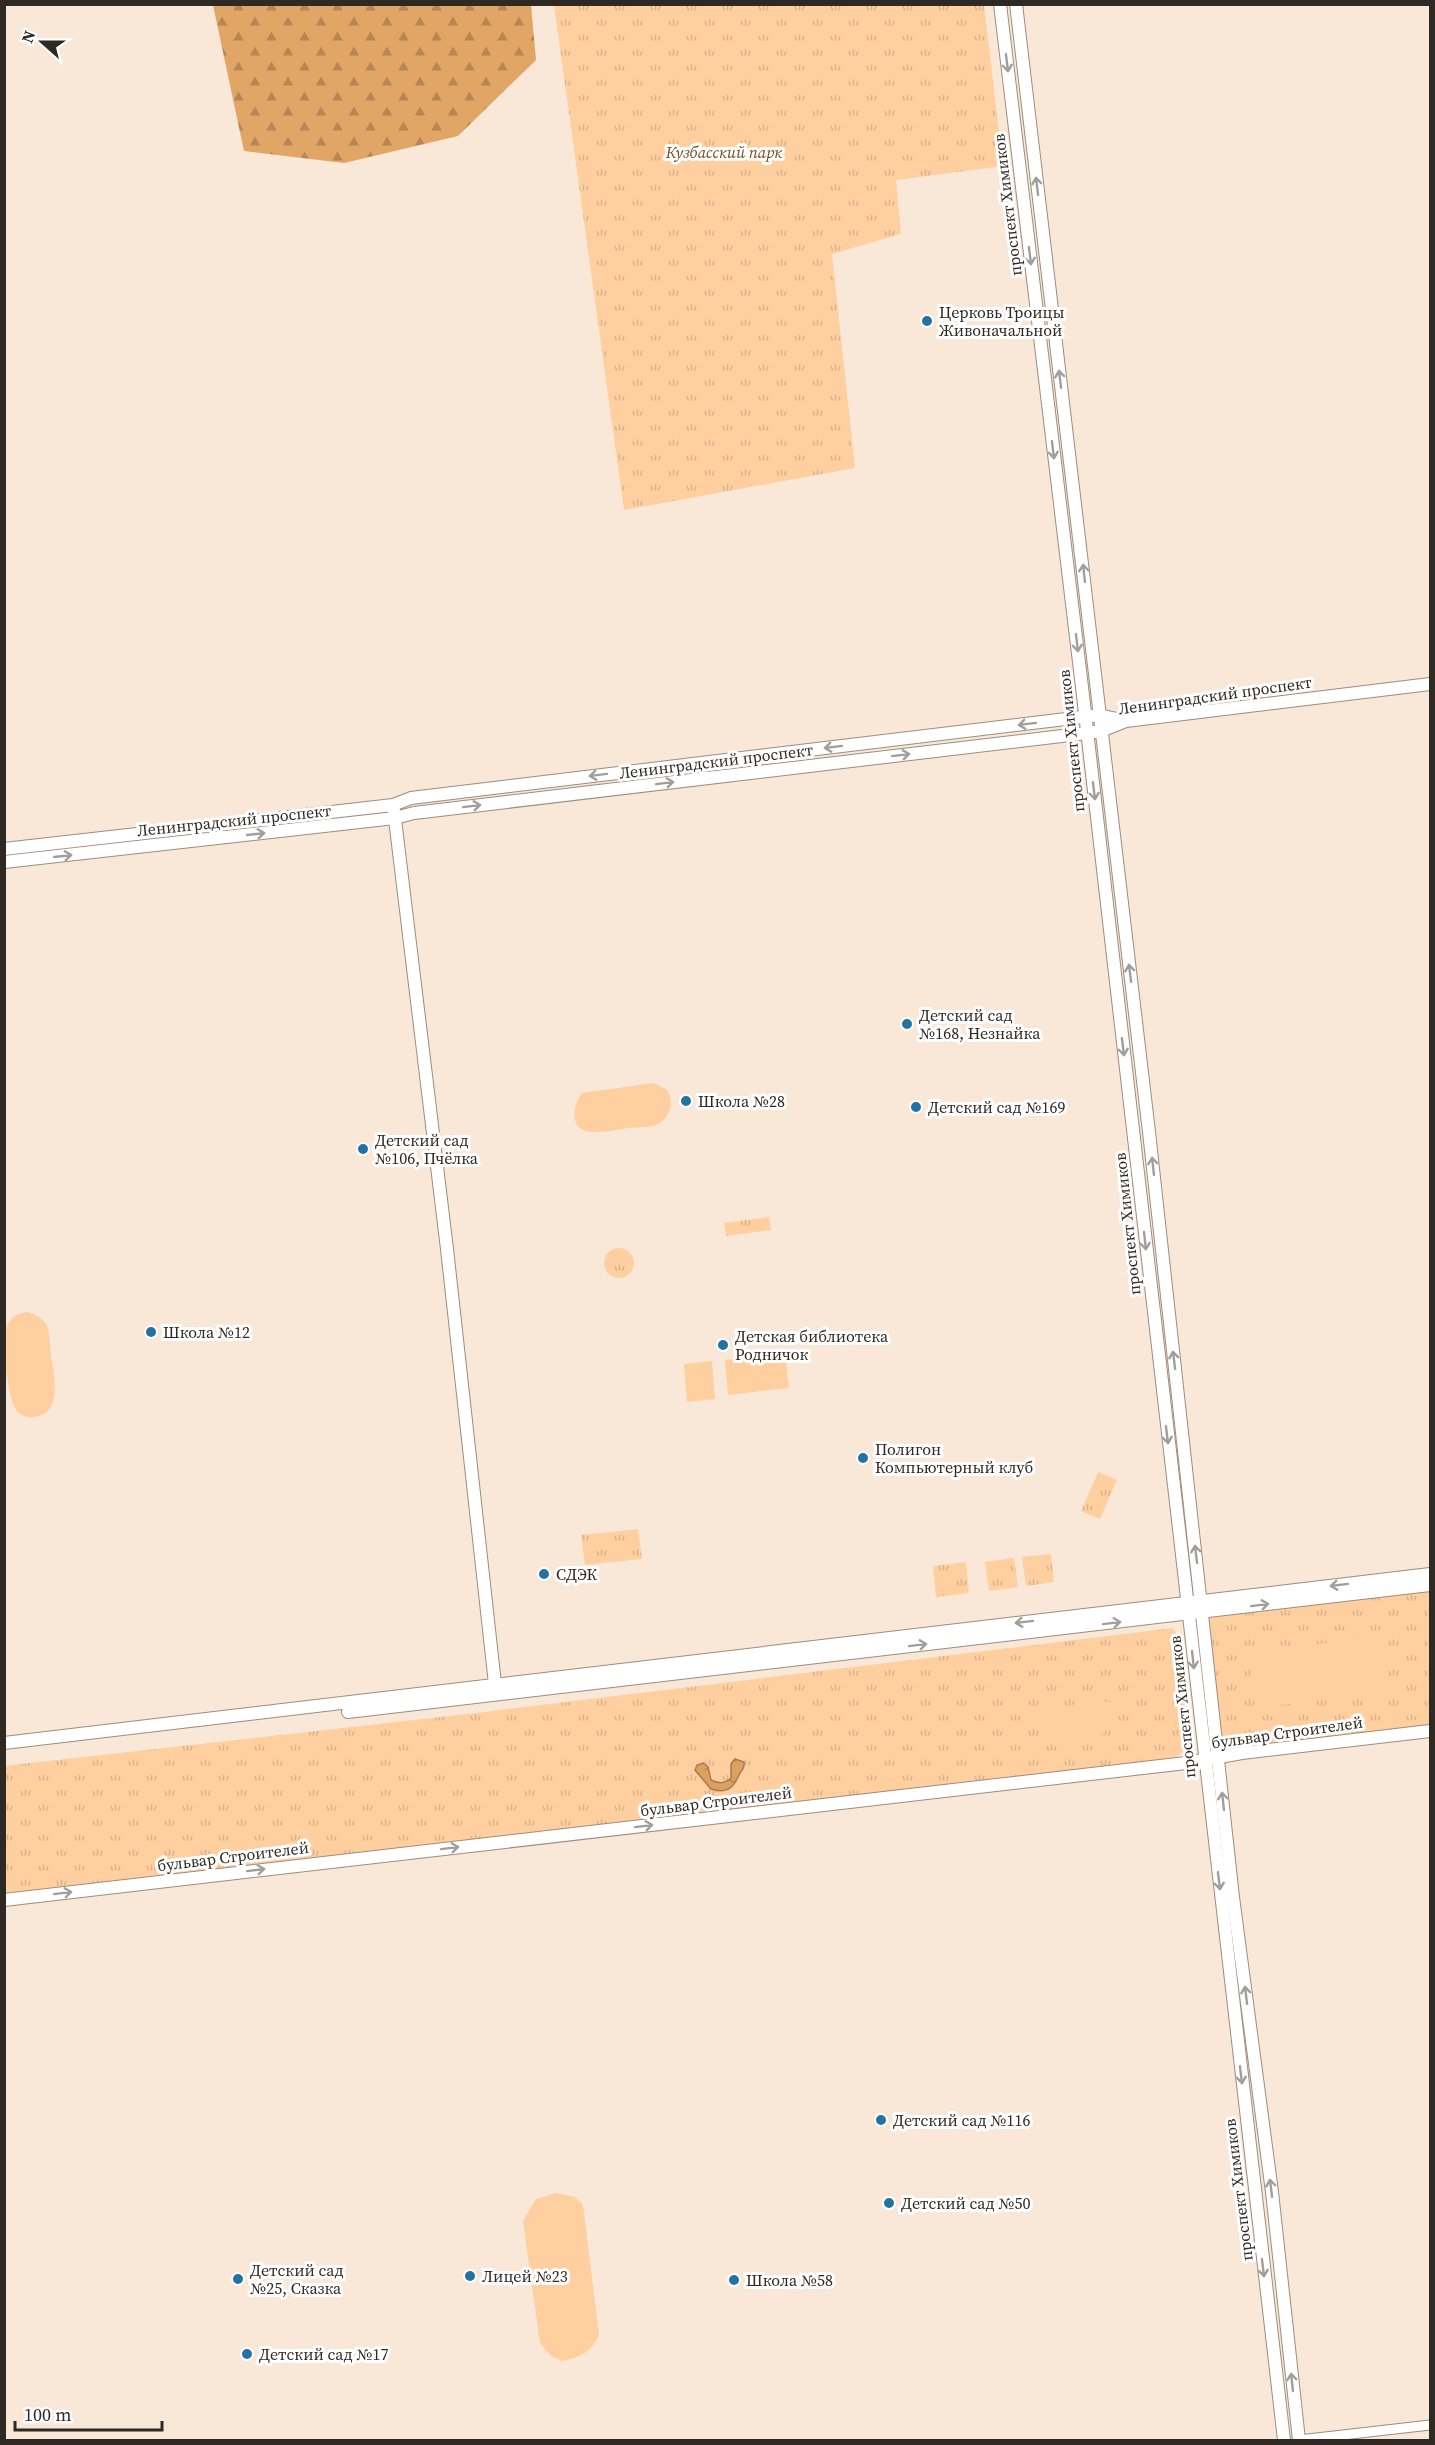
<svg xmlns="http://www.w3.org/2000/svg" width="1435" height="2445" viewBox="0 0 1435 2445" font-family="'Source Serif 4',serif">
<defs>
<pattern id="grass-tufts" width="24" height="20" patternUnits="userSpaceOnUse" patternTransform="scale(1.5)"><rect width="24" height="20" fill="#ffcf9f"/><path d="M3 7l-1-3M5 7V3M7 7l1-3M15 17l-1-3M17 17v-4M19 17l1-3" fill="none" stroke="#dbb289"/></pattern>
<pattern id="forest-firs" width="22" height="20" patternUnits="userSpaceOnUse" patternTransform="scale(1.5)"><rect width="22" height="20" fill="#e1a565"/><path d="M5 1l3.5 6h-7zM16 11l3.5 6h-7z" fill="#b78653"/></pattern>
<pattern id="water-ripples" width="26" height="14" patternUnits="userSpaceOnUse" patternTransform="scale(1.5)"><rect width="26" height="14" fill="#dca061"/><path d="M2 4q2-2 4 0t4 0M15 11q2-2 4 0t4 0" fill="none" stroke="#b38250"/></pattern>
</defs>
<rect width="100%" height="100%" fill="#f9e8d8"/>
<g fill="url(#grass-tufts)">
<path d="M554,5H984L1003,166L896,180L901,234L832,254L855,468L624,510Z"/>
<path d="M769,1217L771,1230L726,1236L724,1223Z"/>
<circle cx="619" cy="1263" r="15"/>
<path d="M1098,1472L1117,1480L1100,1519L1081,1511Z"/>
<path d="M638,1529L642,1559L585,1565L581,1535Z"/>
<path d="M1051,1554L1054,1582L1026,1586L1022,1557Z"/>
<path d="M1014,1558L1018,1587L989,1591L985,1562Z"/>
<path d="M966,1562L969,1593L936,1597L933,1566Z"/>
<path d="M1430,1585V1731L1218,1758L1202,1612Z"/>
<path d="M1173,1628L1183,1643L1193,1736L1190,1748L1174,1758L5,1893L4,1766L476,1713Z"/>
</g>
<path fill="url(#forest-firs)" d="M213,5H531L536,60L458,136L344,163L244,151Z"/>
<g fill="#ffcf9f">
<path d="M654,1083L667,1090C675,1102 670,1119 656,1125C649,1128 637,1127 628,1128C617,1130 603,1133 591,1132C569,1130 572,1106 582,1093Z"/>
<path d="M27,1312C35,1314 45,1319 48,1328C50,1337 50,1347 51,1356C54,1376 64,1416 32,1417C26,1418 20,1415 16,1410C8,1400 1,1339 6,1328C10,1318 16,1314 27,1312Z"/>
<path d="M785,1353L789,1388L728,1395L725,1360Z"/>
<path d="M712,1361L715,1399L687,1402L684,1364Z"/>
<path d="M1380,1637L1387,1692L1255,1708L1248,1652Z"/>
<path d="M1095,1700L1128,1705L1102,1735L1072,1750L1039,1729L1038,1712Z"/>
<path d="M556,2193L575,2197L583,2205L599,2335C592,2352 580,2357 562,2361L551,2356L540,2343L523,2221L536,2199Z"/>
</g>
<path fill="url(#water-ripples)" stroke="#a87c4e" stroke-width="1.5" d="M735,1759L744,1762C745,1769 742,1769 739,1775C733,1789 726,1794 711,1789L695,1770L697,1765L703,1763L708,1767L711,1780C719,1784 724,1784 731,1778V1764Z"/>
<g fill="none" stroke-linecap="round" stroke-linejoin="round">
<defs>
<path id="street" d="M1299,2440L1430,2425"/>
<g id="secondary">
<path d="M1000,4L1082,687L1284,2440"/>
<path d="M1016,4L1149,1132L1233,1897L1272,2192L1299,2440"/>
<path d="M394,811L447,1249L496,1693"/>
<path d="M4,849L393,805L411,798L1099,715L1126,721"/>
<path d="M4,862L395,818L414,813L1087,733L1101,731L1126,721L1430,684"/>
<path d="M348,1712L1430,1585"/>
<path d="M4,1743L1430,1574"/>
<path d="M4,1900L1186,1763L1242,1753L1430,1731"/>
</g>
</defs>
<use href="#street" stroke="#9c8d7e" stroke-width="11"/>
<use href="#secondary" stroke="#9c8d7e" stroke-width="14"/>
<use href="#street" stroke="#fff" stroke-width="9"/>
<use href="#secondary" stroke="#fff" stroke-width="12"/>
</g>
<defs><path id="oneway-shaft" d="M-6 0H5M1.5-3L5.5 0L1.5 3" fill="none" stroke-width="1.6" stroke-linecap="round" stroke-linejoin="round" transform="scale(1.5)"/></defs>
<g stroke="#a19f9c">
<use href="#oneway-shaft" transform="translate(1007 63) rotate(83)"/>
<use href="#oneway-shaft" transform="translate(1037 186) rotate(-97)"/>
<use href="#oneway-shaft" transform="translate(1030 256) rotate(83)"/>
<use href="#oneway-shaft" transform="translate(1060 379) rotate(-97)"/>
<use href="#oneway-shaft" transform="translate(1053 450) rotate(83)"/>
<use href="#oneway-shaft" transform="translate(1084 573) rotate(-96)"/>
<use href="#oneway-shaft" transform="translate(1077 643) rotate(83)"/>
<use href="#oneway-shaft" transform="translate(1027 724) rotate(173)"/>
<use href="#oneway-shaft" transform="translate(833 747) rotate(173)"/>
<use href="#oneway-shaft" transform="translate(901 755) rotate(-7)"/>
<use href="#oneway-shaft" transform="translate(598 775) rotate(173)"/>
<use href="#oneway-shaft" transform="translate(665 783) rotate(-7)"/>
<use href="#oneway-shaft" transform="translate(1094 791) rotate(83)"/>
<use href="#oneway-shaft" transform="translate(472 806) rotate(-7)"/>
<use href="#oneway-shaft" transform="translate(256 834) rotate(-6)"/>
<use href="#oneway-shaft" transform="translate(63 856) rotate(-6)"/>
<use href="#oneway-shaft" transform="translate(1130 973) rotate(-97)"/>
<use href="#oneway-shaft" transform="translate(1123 1047) rotate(83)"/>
<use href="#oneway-shaft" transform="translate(1153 1166) rotate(-96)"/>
<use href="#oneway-shaft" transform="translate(1145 1241) rotate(84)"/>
<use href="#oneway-shaft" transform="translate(1174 1360) rotate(-97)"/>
<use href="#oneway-shaft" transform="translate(1167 1435) rotate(83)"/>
<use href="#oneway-shaft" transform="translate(1196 1554) rotate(-97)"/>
<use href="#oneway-shaft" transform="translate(1339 1585) rotate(173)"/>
<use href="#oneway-shaft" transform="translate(1260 1605) rotate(-7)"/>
<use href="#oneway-shaft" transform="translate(1024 1622) rotate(173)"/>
<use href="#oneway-shaft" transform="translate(1112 1623) rotate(-7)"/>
<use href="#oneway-shaft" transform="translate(918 1645) rotate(-7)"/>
<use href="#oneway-shaft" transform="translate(1193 1660) rotate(84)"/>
<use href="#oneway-shaft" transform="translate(1223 1801) rotate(-96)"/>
<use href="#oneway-shaft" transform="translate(644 1826) rotate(-7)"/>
<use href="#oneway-shaft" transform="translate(450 1848) rotate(-7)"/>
<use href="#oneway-shaft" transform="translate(256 1870) rotate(-7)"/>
<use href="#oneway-shaft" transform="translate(1219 1881) rotate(83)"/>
<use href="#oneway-shaft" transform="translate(63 1893) rotate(-7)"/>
<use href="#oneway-shaft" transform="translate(1246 1995) rotate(-97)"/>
<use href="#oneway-shaft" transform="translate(1241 2075) rotate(83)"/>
<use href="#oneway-shaft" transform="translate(1271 2188) rotate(-97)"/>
<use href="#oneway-shaft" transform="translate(1263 2268) rotate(83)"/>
<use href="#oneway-shaft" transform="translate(1292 2382) rotate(-96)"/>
</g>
<g fill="#2372a4" stroke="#fff" stroke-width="2">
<circle cx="927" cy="321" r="6"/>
<circle cx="907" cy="1024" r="6"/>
<circle cx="686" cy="1101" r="6"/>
<circle cx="916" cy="1107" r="6"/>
<circle cx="363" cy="1149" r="6"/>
<circle cx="151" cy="1332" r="6"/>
<circle cx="723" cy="1345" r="6"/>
<circle cx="863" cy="1458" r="6"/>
<circle cx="544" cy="1574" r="6"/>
<circle cx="881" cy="2120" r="6"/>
<circle cx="889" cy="2203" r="6"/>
<circle cx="470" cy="2276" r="6"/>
<circle cx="238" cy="2279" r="6"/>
<circle cx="734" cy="2280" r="6"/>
<circle cx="247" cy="2354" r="6"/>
</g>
<g text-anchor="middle" stroke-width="6" stroke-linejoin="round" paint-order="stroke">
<g font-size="16" font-style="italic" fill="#754c1e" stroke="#fff">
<text x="724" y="158">Кузбасский парк</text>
</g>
<g font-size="16" fill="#2f2923" stroke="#fff">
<text transform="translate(1007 205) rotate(-97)" y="6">проспект Химиков</text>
<text transform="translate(1215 695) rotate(-8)" y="6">Ленинградский проспект</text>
<text transform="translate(1071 741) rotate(-96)" y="6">проспект Химиков</text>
<text transform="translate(716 761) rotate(-7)" y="6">Ленинградский проспект</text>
<text transform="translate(234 820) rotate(-6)" y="6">Ленинградский проспект</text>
<text transform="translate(1127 1224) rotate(-96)" y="6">проспект Химиков</text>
<text transform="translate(1182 1707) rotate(-96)" y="6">проспект Химиков</text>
<text transform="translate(1287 1732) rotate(-8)" y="6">бульвар Строителей</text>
<text transform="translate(716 1801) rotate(-7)" y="6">бульвар Строителей</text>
<text transform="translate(233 1856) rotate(-7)" y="6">бульвар Строителей</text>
<text transform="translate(1238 2190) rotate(-97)" y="6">проспект Химиков</text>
</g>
<g font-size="16" fill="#2f2923" stroke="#fff" text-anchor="start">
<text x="939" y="318">Церковь Троицы<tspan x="939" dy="18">Живоначальной</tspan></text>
<text x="919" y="1021">Детский сад<tspan x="919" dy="18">№168, Незнайка</tspan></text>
<text x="698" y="1107">Школа №28</text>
<text x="928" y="1113">Детский сад №169</text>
<text x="375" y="1146">Детский сад<tspan x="375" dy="18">№106, Пчёлка</tspan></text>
<text x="163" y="1338">Школа №12</text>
<text x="735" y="1342">Детская библиотека<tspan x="735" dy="18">Родничок</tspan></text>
<text x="875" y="1455">Полигон<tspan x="875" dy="18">Компьютерный клуб</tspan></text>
<text x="556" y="1580">СДЭК</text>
<text x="893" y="2126">Детский сад №116</text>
<text x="901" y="2209">Детский сад №50</text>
<text x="250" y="2276">Детский сад<tspan x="250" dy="18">№25, Сказка</tspan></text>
<text x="482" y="2282">Лицей №23</text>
<text x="746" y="2286">Школа №58</text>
<text x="259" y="2360">Детский сад №17</text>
</g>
</g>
<rect width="1435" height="2445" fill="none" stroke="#2f2923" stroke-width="12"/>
<g transform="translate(42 42) rotate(291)" stroke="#ffffff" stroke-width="4.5" paint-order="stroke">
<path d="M0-4.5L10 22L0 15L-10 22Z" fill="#2f2923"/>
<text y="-9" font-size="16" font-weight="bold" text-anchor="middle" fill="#2f2923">N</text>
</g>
<path d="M15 2421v9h147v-9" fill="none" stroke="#2f2923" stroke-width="3"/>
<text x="24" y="2421" font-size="18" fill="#2f2923" stroke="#ffffff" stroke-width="4.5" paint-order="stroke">100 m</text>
</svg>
